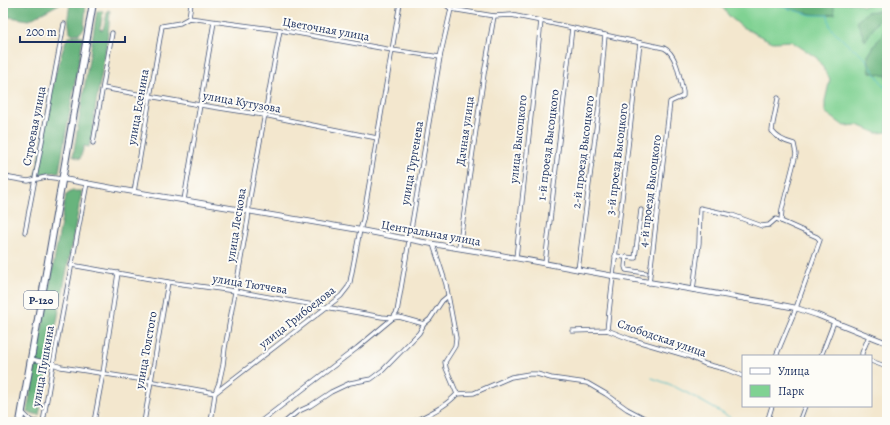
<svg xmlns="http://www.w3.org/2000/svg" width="890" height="425" viewBox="0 0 890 425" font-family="Alegreya,serif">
<rect width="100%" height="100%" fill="#fdfcf7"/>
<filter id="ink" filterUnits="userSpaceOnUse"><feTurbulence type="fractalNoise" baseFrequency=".025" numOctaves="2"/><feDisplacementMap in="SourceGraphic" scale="8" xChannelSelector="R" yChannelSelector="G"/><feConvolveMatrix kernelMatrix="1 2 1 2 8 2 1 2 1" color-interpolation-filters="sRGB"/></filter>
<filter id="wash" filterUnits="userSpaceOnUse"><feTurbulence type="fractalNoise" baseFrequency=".012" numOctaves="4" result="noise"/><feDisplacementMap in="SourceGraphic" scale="16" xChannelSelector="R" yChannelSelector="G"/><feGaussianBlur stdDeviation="0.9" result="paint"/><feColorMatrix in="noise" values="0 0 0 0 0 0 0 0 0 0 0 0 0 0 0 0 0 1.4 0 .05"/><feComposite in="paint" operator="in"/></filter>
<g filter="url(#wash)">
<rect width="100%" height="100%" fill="#f3e7ce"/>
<path fill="#80d293" stroke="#4e8078" d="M714,3H775L777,5L856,3L863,6L874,3H887V26L868,56L870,72L887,76V132L877,133L858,125L844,126L825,112V101L830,79L817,58L791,41L773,42L762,37L742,27L729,16L723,8Z"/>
<g fill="#68b47d" stroke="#42726e">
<path d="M3,3H61L29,20L3,16Z"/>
<path d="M70,3H86L84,29L80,33L73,34L70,32L68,17Z"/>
<path d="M775,3H833L835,14C813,17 798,11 777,5Z"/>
<path d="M108,10L110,11C108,42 102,73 96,103C94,118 93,133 89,147L84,146L80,159L73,156L97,11H103L100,29L103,30Z"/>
<path d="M885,10L865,41L857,21L867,12Z"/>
<path d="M887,26V76L870,72L868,56Z"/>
<path d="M79,35L83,38L59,172L46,173L36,176L55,75L66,40L70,36Z"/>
<path d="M72,191H82L39,415L27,412L66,195Z"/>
</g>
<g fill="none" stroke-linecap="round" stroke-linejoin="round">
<g stroke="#4ebcc7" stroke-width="1">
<path d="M775,3L777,5L811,15H828L830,27L846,43L865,58L887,91"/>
<path d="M652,378L669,384L687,393L738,422"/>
</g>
</g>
</g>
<g filter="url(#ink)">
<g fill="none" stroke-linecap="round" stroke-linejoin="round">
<defs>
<g id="minor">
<path d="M444,3L451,9L494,16L511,15L541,21L664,48C677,54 680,79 683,92V96L670,102L649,283"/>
<path d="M189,18L191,3"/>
<path d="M3,32V31"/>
<path d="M103,88L200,105L264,115L312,125L377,138"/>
<path d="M93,143L112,33"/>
<path d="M3,175L10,178L28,181L46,177L63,179"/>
<path d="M134,192L162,26L180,23L189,18L280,30L392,50L440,57"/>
<path d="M184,200L214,22"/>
<path d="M25,232L64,24"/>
<path d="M459,248L484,74L494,16"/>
<path d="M615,256L635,258L641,210"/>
<path d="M626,257L625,267L626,270L646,273"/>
<path d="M516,258L541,21"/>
<path d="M545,264L572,28"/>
<path d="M71,265L168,282L235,291L382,317L393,318L399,317L424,324"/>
<path d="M578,270L599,106L605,35"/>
<path d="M693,290L699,243L700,208L732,215L762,226L769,225L776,219L781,221"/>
<path d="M607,330L613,276L640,43"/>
<path d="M572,331L607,330L630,339L688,356L705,364L725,369L743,376"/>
<path d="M776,356L796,308L820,240L817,237L781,221L782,209L796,154L794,144C786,142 777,138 772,131L773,123L778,98"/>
<path d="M821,356L834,322"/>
<path d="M862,356V353L869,336"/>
<path d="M31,359L53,364L61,367L151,381L154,382L215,393L341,296L348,287L350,282L360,230L363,220L400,3"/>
<path d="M871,361L887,367"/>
<path d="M457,394L474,393L511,377L529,374H537L551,378L587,383L606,394L627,409L646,419L654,422"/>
<path d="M22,412L31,421"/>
<path d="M768,419L772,406"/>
<path d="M30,422L31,421L37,422"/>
<path d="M43,422L53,364L87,183"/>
<path d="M94,422L103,373L118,273"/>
<path d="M144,422L168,282"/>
<path d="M211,422L215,393L219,383L223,365L225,348L248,219L249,203L280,30"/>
<path d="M260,422L357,348L393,318L397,312L440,57L451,9"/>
<path d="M285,422L297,412L310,406L331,392L350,383L371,379L383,370L419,333L424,324L430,319L442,301L448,296"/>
<path d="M413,422C429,414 445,407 457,394L446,368L445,362L455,346L456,338L446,284L433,244"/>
<path d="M799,422L805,406"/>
</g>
<path id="tertiary" d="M63,179L123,190L360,230L433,244L494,254L613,276L771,303L796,308L817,315L887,343"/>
<path id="primary" d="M20,422L93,3"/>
</defs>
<use href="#minor" stroke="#3b4b6f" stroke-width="5"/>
<use href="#tertiary" stroke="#3b4b6f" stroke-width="6"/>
<use href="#primary" stroke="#3b4b6f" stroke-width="8"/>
<use href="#minor" stroke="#fff" stroke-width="3.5"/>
<use href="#tertiary" stroke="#fff" stroke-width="4.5"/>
<use href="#primary" stroke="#fff" stroke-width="6"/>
</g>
</g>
<g text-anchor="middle" stroke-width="4" stroke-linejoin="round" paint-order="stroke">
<rect fill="#fdfcf7" stroke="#5f6c8c" stroke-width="1" x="24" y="291" width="34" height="18" rx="3"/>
<g font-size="11" font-weight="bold" fill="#1b2f5e">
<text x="41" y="304">Р-120</text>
</g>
<g font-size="12" fill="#1b2f5e" stroke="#fdfcf7">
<text transform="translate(326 29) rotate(10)" y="4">Цветочная улица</text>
<text transform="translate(242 102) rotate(10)" y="4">улица Кутузова</text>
<text transform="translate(138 107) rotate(-80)" y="4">улица Есенина</text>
<text transform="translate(34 126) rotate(-79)" y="4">Строевая улица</text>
<text transform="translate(465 131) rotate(-82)" y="4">Дачная улица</text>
<text transform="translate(518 139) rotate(-84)" y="4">улица Высоцкого</text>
<text transform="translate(548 145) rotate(-83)" y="4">1-й проезд Высоцкого</text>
<text transform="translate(583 152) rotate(-83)" y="4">2-й проезд Высоцкого</text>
<text transform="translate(617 159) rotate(-83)" y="4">3-й проезд Высоцкого</text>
<text transform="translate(412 163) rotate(-80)" y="4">улица Тургенева</text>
<text transform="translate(650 191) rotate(-83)" y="4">4-й проезд Высоцкого</text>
<text transform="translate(236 225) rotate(-81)" y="4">улица Лескова</text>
<text transform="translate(431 233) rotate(10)" y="4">Центральная улица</text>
<text transform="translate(250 284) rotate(9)" y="4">улица Тютчева</text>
<text transform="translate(297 317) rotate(-38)" y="4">улица Грибоедова</text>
<text transform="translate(662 338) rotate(19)" y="4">Слободская улица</text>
<text transform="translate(146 350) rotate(-80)" y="4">улица Толстого</text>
<text transform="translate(43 366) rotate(-80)" y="4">улица Пушкина</text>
</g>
</g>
<rect width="890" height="425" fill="none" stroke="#fdfcf7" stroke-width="16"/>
<rect x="742" y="355" width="130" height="52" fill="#fdfcf7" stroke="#a3aaba"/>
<rect x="750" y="368" width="20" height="6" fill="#ffffff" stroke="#a3aaba"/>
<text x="778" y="375" font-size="12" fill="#1b2f5e">Улица</text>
<rect x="750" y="385" width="20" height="12" fill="#80d293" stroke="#a3aaba"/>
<text x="778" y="395" font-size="12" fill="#1b2f5e">Парк</text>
<path d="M20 36v6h105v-6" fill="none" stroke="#1b2f5e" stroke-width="2"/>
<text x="26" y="36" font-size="12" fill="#1b2f5e" stroke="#fdfcf7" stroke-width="3" paint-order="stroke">200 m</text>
</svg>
